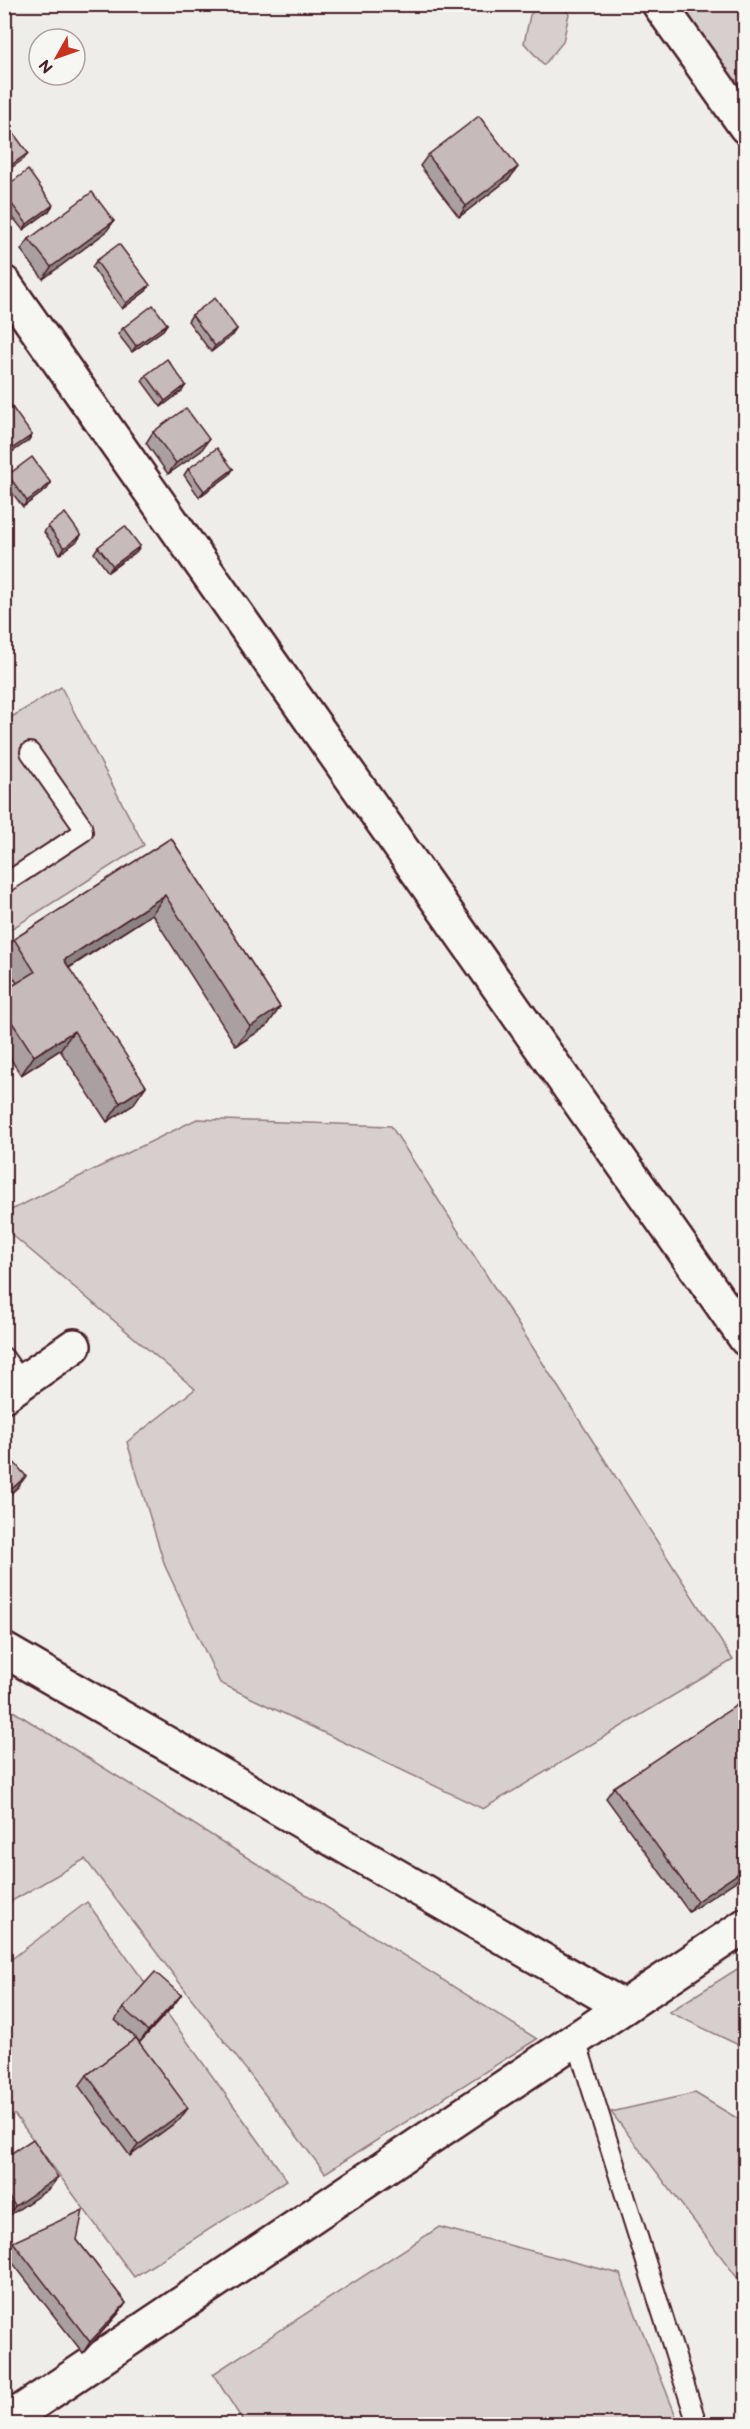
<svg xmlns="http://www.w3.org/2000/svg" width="750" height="2429" viewBox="0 0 750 2429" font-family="'Balsamiq Sans',sans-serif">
<rect width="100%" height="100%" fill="#efedea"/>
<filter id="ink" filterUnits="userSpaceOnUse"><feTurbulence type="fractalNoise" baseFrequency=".0167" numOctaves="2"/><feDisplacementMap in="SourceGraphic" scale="12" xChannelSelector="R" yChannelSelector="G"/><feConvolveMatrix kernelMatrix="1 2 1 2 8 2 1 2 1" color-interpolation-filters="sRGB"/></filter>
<g filter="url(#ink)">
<g fill="#d7cfce" stroke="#90777c" stroke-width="1.5">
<path d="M540,4L562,5L569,14L563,42L544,65L524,43L530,15Z"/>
<path d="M674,5H745V101Z"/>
<path d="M61,687L144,845L5,933V721Z"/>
<path d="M197,1119L391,1126L733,1660L483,1809L220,1683L165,1566L127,1442L195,1389L4,1228L5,1213Z"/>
<path d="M5,1706L537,2039L325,2173L85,1859L5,1905Z"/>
<path d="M87,1902L287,2180L134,2277L15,2115L5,2114V1964Z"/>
<path d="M745,1964V2048L669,2012Z"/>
<path d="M695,2093L745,2123V2288L611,2112Z"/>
<path d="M439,2227L620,2274L679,2424H245L213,2374Z"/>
</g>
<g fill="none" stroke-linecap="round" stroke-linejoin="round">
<defs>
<g id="lane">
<path d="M4,884L83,832L82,826L30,752"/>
<path d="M4,1357L22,1382"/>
<path d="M576,2040L697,2424"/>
</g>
<g id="street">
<path d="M659,4L746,127"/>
<path d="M4,283L746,1339"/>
<path d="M4,1395L74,1346"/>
<path d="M4,1650L624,2007"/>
<path d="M4,2423L746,1925"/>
</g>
</defs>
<use href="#lane" stroke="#4a1f2b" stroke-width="22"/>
<use href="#street" stroke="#4a1f2b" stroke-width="38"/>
<use href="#lane" stroke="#f6f6f2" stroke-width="18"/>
<use href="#street" stroke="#f6f6f2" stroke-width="33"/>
</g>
<g fill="#aaa0a1" stroke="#4a1f2b" stroke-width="1.5">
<path d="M428,155L510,178L459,217L420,166Z"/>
<path d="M4,188L49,211L23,230L4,206Z"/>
<path d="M106,232L43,279L21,250L29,239Z"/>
<path d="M96,261L146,291L122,309L92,267Z"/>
<path d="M192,315L237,329L233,335L211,352L188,321Z"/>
<path d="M167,324L163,330L132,352L118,334L123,328Z"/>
<path d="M146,375L182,391L161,407L142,381Z"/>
<path d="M4,407L32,435L28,441L9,454L4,448Z"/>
<path d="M153,432L201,451L168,474L146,443Z"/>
<path d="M188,469H233L229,475L199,497L184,475Z"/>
<path d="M8,475L47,489L23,507L4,482V480Z"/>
<path d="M48,526L81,535L77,541L60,554L44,532Z"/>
<path d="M140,546L136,552L108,572L94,553L98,547Z"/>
<path d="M171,838L280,1007L267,1026L236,1046L152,914L69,968L133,1105L107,1122L60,1050L21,1075L4,1049V991L17,983L4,963V952L14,939Z"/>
<path d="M614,1787L746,1874L689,1912L606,1798Z"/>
<path d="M181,1995L173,2006L140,2042L136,2038L180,2119L130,2156L79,2086L87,2075L136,2038L115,2020L123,2008Z"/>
<path d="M4,2158L50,2188L7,2217L4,2213Z"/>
<path d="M77,2240L126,2303L118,2314L83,2353L5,2253L13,2242Z"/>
</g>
<g fill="#8b8283" stroke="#4a1f2b" stroke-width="1.5">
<path d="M28,153L24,159L4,173L7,168Z"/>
<path d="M518,167L510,178L459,217L466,206Z"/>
<path d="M53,205L49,211L23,230L27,224Z"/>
<path d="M114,221L106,232L43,279L51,267Z"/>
<path d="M150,285L146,291L122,309L126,303Z"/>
<path d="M167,324L163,330L132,352L136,346Z"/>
<path d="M237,329L233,335L211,352L215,346Z"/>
<path d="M186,385L182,391L161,407L165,401Z"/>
<path d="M32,435L28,441L9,454L13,448Z"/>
<path d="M209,439L201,451L168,474L176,463Z"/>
<path d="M233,469L229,475L199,497L204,491Z"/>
<path d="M51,483L47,489L23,507L27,501Z"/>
<path d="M81,535L77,541L60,554L64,548Z"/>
<path d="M140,546L136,552L108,572L113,566Z"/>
<path d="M165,895L152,914L51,979L64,960Z"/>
<path d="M280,1007L267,1026L236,1046L250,1027Z"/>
<path d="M74,1031L60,1050L21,1075L34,1056Z"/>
<path d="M146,1086L133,1105L107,1122L120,1103Z"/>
<path d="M26,1476L18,1487L4,1500V1496Z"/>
<path d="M746,1868V1874L689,1912L697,1901Z"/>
<path d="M181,1995L173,2006L140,2042L148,2031Z"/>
<path d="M188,2108L180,2119L130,2156L138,2145Z"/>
<path d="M58,2177L50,2188L7,2217L15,2206Z"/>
<path d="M126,2303L118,2314L83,2353L90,2342Z"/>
</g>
<g fill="#c6babb" stroke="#4a1f2b" stroke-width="1.5">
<path d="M479,116L518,167L466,206L428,155Z"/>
<path d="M14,134L28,153L7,168L4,165V141Z"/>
<path d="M28,170L53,205L27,224L4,194V188Z"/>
<path d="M92,192L114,221L51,267L29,239Z"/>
<path d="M119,244L150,285L126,303L96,261Z"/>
<path d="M215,298L237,329L215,346L192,315Z"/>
<path d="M153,305L167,324L136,346L123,328Z"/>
<path d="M167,359L186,385L165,401L146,375Z"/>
<path d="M9,403L32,435L13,448L4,436V407Z"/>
<path d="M186,408L209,439L176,463L153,432Z"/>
<path d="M217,448L233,469L204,491L188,469Z"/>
<path d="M32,457L51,483L27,501L8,475Z"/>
<path d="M65,513L81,535L64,548L48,526Z"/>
<path d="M125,526L140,546L113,566L98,547Z"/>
<path d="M171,838L280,1007L250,1027L165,895L64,960L146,1086L120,1103L74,1031L34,1056L4,1010V991L35,972L14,939Z"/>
<path d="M4,1451L26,1476L4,1496Z"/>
<path d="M746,1699V1868L697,1901L614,1787Z"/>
<path d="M155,1972L181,1995L148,2031L123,2008Z"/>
<path d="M136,2038L188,2108L138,2145L87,2075Z"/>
<path d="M33,2139L58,2177L15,2206L4,2190V2158Z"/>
<path d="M83,2210L77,2240L126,2303L90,2342L13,2242Z"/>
</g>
</g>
<rect width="750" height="2429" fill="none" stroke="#f6f6f2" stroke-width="24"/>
<rect x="12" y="12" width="726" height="2405" fill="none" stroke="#4a1f2b" stroke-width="2" filter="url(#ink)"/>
<g transform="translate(57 57) rotate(230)"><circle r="28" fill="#f6f6f2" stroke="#b1a0a2" stroke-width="1.5"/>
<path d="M0-4.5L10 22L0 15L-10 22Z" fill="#c8321e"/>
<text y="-9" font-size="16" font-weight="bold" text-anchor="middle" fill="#4a1f2b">N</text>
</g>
</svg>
